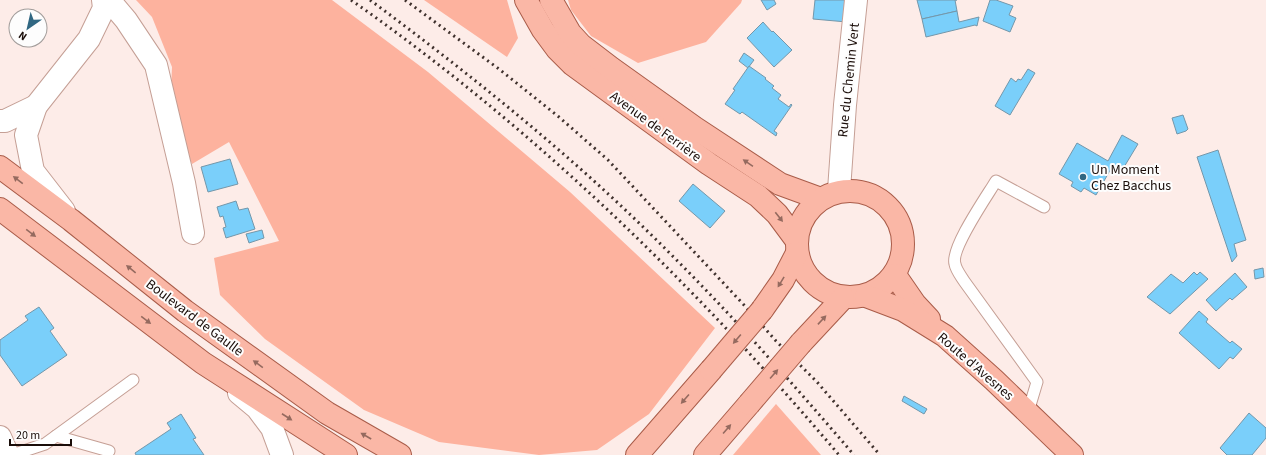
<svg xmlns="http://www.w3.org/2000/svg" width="1266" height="455" viewBox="0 0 1266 455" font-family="'Source Sans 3',sans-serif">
<rect width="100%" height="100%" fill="#fdece8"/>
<g fill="#fdb29e">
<path d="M136,0H332L428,72L570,192L715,328L649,414L597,450L539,455L439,442L364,410L265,339L220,295L214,258L279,241L229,142L192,164L170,112L172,67L152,17Z"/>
<path d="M424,0H507L518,38L507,57Z"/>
<path d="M568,0H742L741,3L706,42L638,63L591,36L571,10Z"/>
<path d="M776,404L821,455H733Z"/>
</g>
<g fill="#7acffa" stroke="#7497aa">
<path d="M761,0H774L776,4L767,10Z"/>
<path d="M815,0H849L847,22L813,19Z"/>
<path d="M917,0H957H955L957,11L922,19Z"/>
<path d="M990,0H996L1013,6L1009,15L1016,18L1010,32L983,21Z"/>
<path d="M957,11L959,22L979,17L977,26L975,25L926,37L922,19Z"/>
<path d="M763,22L772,32L773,31L792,50L774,67L747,38Z"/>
<path d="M744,53L754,60L748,68L739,61Z"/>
<path d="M749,66L766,78L765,79L774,86L772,88L781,95L778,99L789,107L791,104L792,105L774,131L777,133L776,136L742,112L740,114L725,104L735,90L733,89Z"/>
<path d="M1028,69L1035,73L1010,115L995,106L1011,78L1016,82L1018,79L1021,80Z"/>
<path d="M1183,115L1188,129L1186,131L1177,134L1172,118Z"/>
<path d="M1122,135L1138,144L1121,172L1112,167L1096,195L1084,188L1081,192L1071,186L1073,182L1059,174L1077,143L1108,161Z"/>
<path d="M1218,150L1246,240L1234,244L1237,256L1232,262L1197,157Z"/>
<path d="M230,159L238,184L208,192L201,167Z"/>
<path d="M693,184L725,211L710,228L679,201Z"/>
<path d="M236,201L239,210L248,208L255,229L226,238L223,228L226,227L223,216L220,217L217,207Z"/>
<path d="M262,230L264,238L249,243L246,234Z"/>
<path d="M1263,268L1264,277L1255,279L1254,270Z"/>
<path d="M1194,272L1197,275L1200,272L1208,279L1170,314L1147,297L1171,274L1183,283Z"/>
<path d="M1235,273L1247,287L1232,300L1230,298L1216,311L1206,300Z"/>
<path d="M39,307L54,328L50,331L67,355L22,386L0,355V340L28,320L25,316Z"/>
<path d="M1199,311L1208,319L1206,322L1230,343L1232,341L1242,349L1233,359L1230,357L1219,369L1179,333Z"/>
<path d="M904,396L927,409L924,414L902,401Z"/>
<path d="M1249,413L1266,428V438L1252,455H1227L1220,448Z"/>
<path d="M181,414L196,438L193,439L204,455H136L135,453L171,429L167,423Z"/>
</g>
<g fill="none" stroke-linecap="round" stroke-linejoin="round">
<defs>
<g id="service">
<path d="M1028,412L1037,382L964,281C961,276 956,270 955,264C950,249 987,196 996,181L1044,207"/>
<path d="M56,436L109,451"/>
<path d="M12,455L45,444L133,380"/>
</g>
<g id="minor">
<path d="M109,0L126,20L156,65L184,183L193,233"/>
<path d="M0,121H5L36,106"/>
<path d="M839,190L845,105L856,0"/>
<path d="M64,211L33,171L26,135L36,106L89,39L104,8L103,0"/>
<path d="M239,393L257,408L272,428L282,455"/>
<path d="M0,437L8,455"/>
</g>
<g id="primary">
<path d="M526,0L543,30L557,49L572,64L709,164L758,196L777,214L797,241"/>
<path d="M551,0L570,33L581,45L611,68L695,128L780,184L821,199"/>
<path d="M0,167L71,220L185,311L327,413L400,455"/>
<circle cx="850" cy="244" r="53"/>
<path d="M0,209L203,363L346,455"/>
<path d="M895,275L915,304L929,319"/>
<path d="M866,296L903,310L945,336L994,380L1072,455"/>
<path d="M762,310L783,280L797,253"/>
<path d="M801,343L843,298"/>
<path d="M637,455L711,370"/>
<path d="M705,455L749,404"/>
</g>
</defs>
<use href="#service" stroke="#c59f95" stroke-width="13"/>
<use href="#minor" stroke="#c59f95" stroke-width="24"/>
<use href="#primary" stroke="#a95c49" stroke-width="24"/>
<use href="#service" stroke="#fff" stroke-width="11"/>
<use href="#minor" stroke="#fff" stroke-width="22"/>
<use href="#primary" stroke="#fab7a6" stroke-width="22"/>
<g stroke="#3f312d" stroke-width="3" stroke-dasharray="2 4" stroke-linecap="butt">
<path d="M351,0C534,128 695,285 839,455"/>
<path d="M370,0C447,57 523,117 594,181C687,265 772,359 854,455"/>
<path d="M405,0L499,69L559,117L608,160L744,305L776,341L817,382L880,455"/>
</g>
<defs>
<g id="primary-bridge">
<path d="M711,370L762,310"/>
<path d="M749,404L801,343"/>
</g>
</defs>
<use href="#primary-bridge" stroke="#a95c49" stroke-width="24" stroke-linecap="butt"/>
<use href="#primary-bridge" stroke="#fab7a6" stroke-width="22"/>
</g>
<defs><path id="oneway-solid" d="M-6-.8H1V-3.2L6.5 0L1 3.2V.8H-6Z"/></defs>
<g fill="#956a5f">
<use href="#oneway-solid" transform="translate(748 163) rotate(-146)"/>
<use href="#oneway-solid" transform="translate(18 180) rotate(-143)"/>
<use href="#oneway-solid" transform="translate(779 217) rotate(52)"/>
<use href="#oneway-solid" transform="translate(31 233) rotate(37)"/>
<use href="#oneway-solid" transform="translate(131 269) rotate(-141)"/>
<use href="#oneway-solid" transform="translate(781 282) rotate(121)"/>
<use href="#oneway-solid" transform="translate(146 320) rotate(37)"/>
<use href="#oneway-solid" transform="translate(822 320) rotate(-47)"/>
<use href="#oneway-solid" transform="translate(737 339) rotate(130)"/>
<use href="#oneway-solid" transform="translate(258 364) rotate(-144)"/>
<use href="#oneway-solid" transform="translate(774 374) rotate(-49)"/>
<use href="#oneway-solid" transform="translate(685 399) rotate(131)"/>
<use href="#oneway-solid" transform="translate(287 417) rotate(33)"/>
<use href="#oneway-solid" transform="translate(727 429) rotate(-49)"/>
<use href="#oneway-solid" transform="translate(366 436) rotate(-150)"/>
</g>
<circle fill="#306782" stroke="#fdfdfd" stroke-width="1.5" cx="1083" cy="177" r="4"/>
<g text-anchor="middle" stroke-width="4" stroke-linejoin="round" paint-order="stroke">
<g font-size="14" fill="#1a0d09" stroke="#fdfdfd">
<text transform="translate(848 80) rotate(-84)" y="5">Rue du Chemin Vert</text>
<text transform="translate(656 126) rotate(36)" y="5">Avenue de Ferrière</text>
<text transform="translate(195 317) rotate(37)" y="5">Boulevard de Gaulle</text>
<text transform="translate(976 366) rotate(41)" y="5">Route d'Avesnes</text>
</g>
<g font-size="14" fill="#1a0d09" stroke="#fdfdfd" text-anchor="start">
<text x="1091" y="174">Un Moment<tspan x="1091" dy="16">Chez Bacchus</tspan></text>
</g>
</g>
<g transform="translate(28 28) rotate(214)"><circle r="19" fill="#fdfdfd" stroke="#a29d9b"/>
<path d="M0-3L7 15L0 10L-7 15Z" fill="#306782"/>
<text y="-6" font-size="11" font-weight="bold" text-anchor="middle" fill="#1a0d09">N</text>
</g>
<path d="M10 439v6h61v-6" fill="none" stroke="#1a0d09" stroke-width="2"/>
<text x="16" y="439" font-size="12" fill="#1a0d09" stroke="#fdfdfd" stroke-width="3" paint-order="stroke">20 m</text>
</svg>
